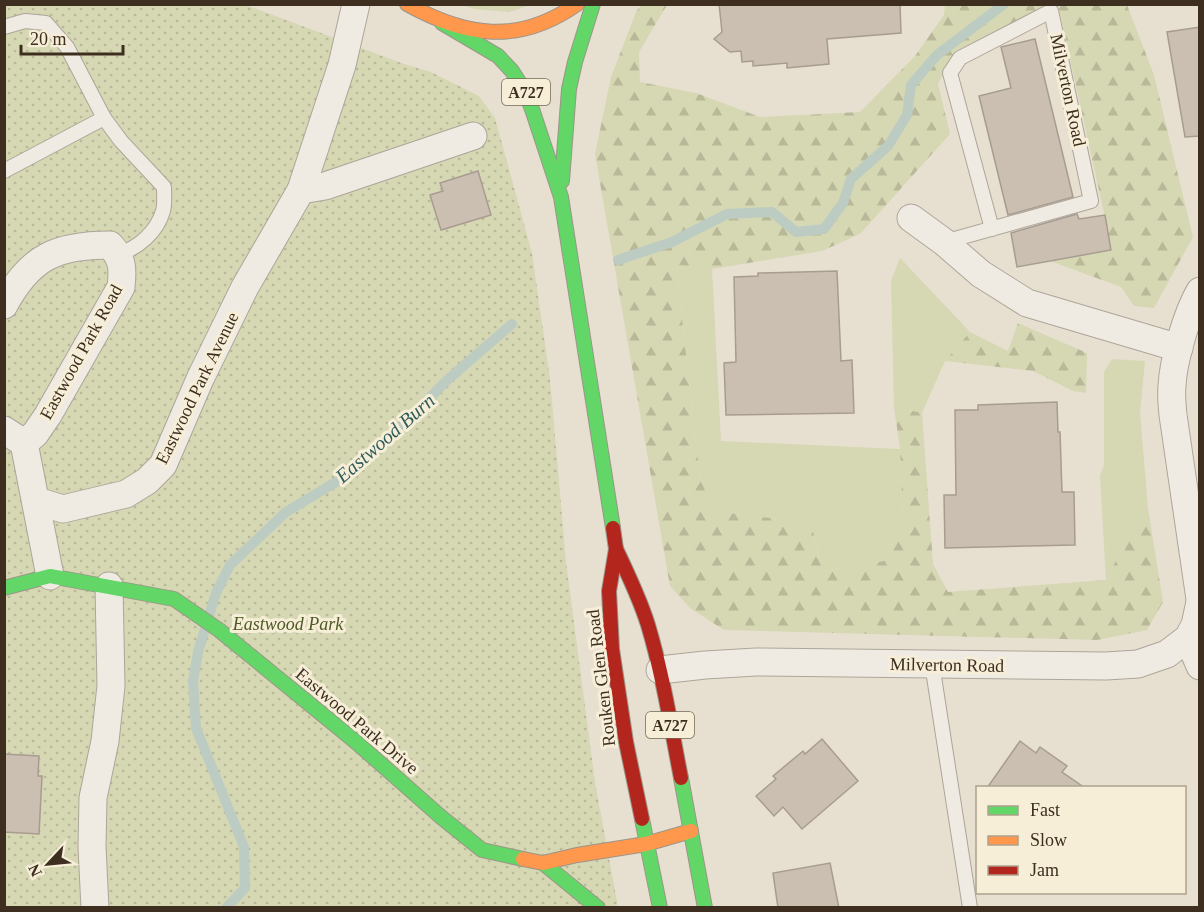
<svg xmlns="http://www.w3.org/2000/svg" width="1204" height="912" viewBox="0 0 1204 912" font-family="'Times New Roman',serif">
<defs>
<pattern id="forest-firs" width="22" height="20" patternUnits="userSpaceOnUse" patternTransform="scale(1.5)"><rect width="22" height="20" fill="#d6d7b3"/><path d="M5 1l3.5 6h-7zM16 11l3.5 6h-7z" fill="#b9b99a"/></pattern>
<pattern id="park-dots" width="8" height="8" patternUnits="userSpaceOnUse" patternTransform="scale(1.5)"><rect width="8" height="8" fill="#d6d7b3"/><path d="M2 2h.1M6 6h.1" fill="none" stroke="#b9b99a" stroke-width="1.8" stroke-linecap="round"/></pattern>
</defs>
<rect width="100%" height="100%" fill="#e7e0d1"/>
<g fill="#d6d7b3">
<path d="M460,5H531L509,12L475,9Z"/>
<path d="M900,258L970,332L945,361L922,413L894,407L891,281Z"/>
<path d="M676,265L712,269L721,441L900,449L903,521L884,561L823,571L811,523L712,511L700,478Z"/>
<path d="M1112,359L1145,361L1140,413L1148,508L1144,506L1106,580L1100,476L1104,465V372Z"/>
</g>
<g fill="url(#forest-firs)">
<path d="M641,5H667L639,52L640,82L696,93L760,117L860,112L915,56L944,15L945,5H1050L955,52L938,84L950,134L860,234L822,251L712,269L676,265L700,478L713,511L811,523L823,571L884,561L903,521L900,449L894,407L922,413L933,564L948,592L1106,580L1144,506L1148,508L1163,602L1147,630L1097,640L724,630L690,608L670,586L595,154L611,77L636,12Z"/>
<path d="M1058,5H1127L1154,75L1193,237L1154,308L1134,306L1121,287L1050,261L1112,249Z"/>
<path d="M1018,323L1087,353L1086,393L1073,391L1033,371L945,361L970,332L1008,351Z"/>
</g>
<path fill="url(#park-dots)" d="M5,5H246L404,64L431,72L479,96L495,118L532,253L550,379L566,562L581,676L595,782L618,907L5,908Z"/>
<g fill="none" stroke-linecap="round" stroke-linejoin="round">
<g stroke="#bcccc2" stroke-width="10">
<path d="M618,260L672,242L727,214L772,212L796,232L824,229L843,203L851,179L888,146L907,115L911,85L937,55L1004,4"/>
<path d="M226,908L245,888L244,847L196,728L193,681L198,652L216,593L230,565L286,512L351,473L397,432L444,383L512,324"/>
</g>
</g>
<g fill="#cbbfb2" stroke="#a89c90" stroke-width="1.5">
<path d="M719,4H900L901,33L827,39L829,64L787,68V63L753,66V61L742,62L741,51L730,52L714,39L722,32Z"/>
<path d="M1200,27V136L1185,137L1167,32Z"/>
<path d="M1035,39L1073,197L1008,215L979,96L1011,88L1001,47Z"/>
<path d="M478,171L491,215L441,230L430,195L443,191L440,183Z"/>
<path d="M1077,214L1079,219L1105,215L1111,250L1017,267L1011,233Z"/>
<path d="M837,271L841,361L852,360L854,413L726,415L724,363L736,362L734,277L758,276V273Z"/>
<path d="M1057,402L1058,432H1060L1062,492H1074L1075,545L945,548L944,495H956L955,410H978V405Z"/>
<path d="M822,739L858,781L802,829L783,807L774,816L756,796L776,779L773,776L803,751L805,754Z"/>
<path d="M1020,741L1036,753L1040,747L1067,766L1062,772L1085,788H987Z"/>
<path d="M4,754L39,756L38,776H42L39,834L4,832Z"/>
<path d="M830,863L839,908H778L773,873Z"/>
</g>
<g fill="none" stroke-linecap="round" stroke-linejoin="round">
<defs>
<g id="lane">
<path d="M4,27L25,21L46,23L67,47L104,118L121,141L164,187C164,194 165,204 163,211C157,232 138,248 119,254"/>
<path d="M4,171L104,118"/>
<path d="M944,242L1091,201L1051,11L960,58L950,73L992,229"/>
<path d="M932,664L970,908"/>
</g>
<g id="street">
<path d="M301,190L325,186L473,136"/>
<path d="M911,218L944,242L981,274L1027,303L1179,348"/>
<path d="M1200,291C1187,313 1173,361 1172,386C1171,395 1172,405 1173,415L1200,599"/>
<path d="M4,305C30,257 56,245 110,245C123,259 123,269 121,287L48,415L35,434L24,443"/>
<path d="M4,430L24,443L50,576"/>
<path d="M37,501L63,509L126,494L147,481L163,465L200,379L245,287L301,190L342,65L356,4"/>
<path d="M1188,638L1200,666"/>
<path d="M660,670L705,665L756,662L1106,666L1138,664L1167,654L1188,638L1195,625L1200,602"/>
<path d="M95,908L92,847L93,798L105,741L111,686L109,586"/>
</g>
<g id="fast">
<path d="M442,23L498,56L512,71L526,93L533,112L561,197L613,528"/>
<path d="M562,181L569,89L575,62L593,4"/>
<path d="M4,588L50,576L174,599L219,630L356,742L441,817L482,850L523,859"/>
<path d="M681,778L705,908"/>
<path d="M642,819L660,908"/>
<path d="M543,863L598,908"/>
</g>
<g id="slow">
<path d="M407,4C466,37 519,45 577,4"/>
<path d="M523,859L543,863L577,855L646,844L691,831"/>
</g>
<g id="jam">
<path d="M613,528L616,549L609,591L612,649L626,742L642,819"/>
<path d="M616,549C628,574 640,599 648,625C663,675 671,727 681,778"/>
</g>
</defs>
<use href="#lane" stroke="#ada599" stroke-width="16"/>
<use href="#street" stroke="#ada599" stroke-width="29"/>
<use href="#fast" stroke="#9c958a" stroke-width="16"/>
<use href="#slow" stroke="#9c958a" stroke-width="16"/>
<use href="#jam" stroke="#9c958a" stroke-width="16"/>
<use href="#lane" stroke="#efebe3" stroke-width="14"/>
<use href="#street" stroke="#efebe3" stroke-width="27"/>
<use href="#fast" stroke="#63d668" stroke-width="14"/>
<use href="#slow" stroke="#ff974d" stroke-width="14"/>
<use href="#jam" stroke="#b3261e" stroke-width="14"/>
</g>
<g text-anchor="middle" stroke-width="6" stroke-linejoin="round" paint-order="stroke">
<g fill="#f7eed8" stroke="#756857" stroke-width="1.5">
<rect x="502" y="79" width="48" height="26" rx="4.5"/>
<rect x="646" y="712" width="48" height="26" rx="4.5"/>
</g>
<g font-size="16" font-weight="bold" fill="#3d2e20">
<text x="526" y="98">A727</text>
<text x="670" y="731">A727</text>
</g>
<g font-size="18" fill="#3d2e20" stroke="#f7eed8">
<text transform="translate(1068 90) rotate(78)" y="6">Milverton Road</text>
<text transform="translate(81 352) rotate(-61)" y="6">Eastwood Park Road</text>
<text transform="translate(197 388) rotate(-64)" y="6">Eastwood Park Avenue</text>
<text transform="translate(947 665) rotate(1)" y="6">Milverton Road</text>
<text transform="translate(601 678) rotate(-97)" y="6">Rouken Glen Road</text>
<text transform="translate(357 721) rotate(40)" y="6">Eastwood Park Drive</text>
</g>
<g font-size="18" font-style="italic" fill="#4d5a26" stroke="#f7eed8">
<text x="288" y="630">Eastwood Park</text>
</g>
<g font-size="20" font-style="italic" fill="#2f5d5a" stroke="#f7eed8">
<text transform="translate(385 438) rotate(-41)" y="7">Eastwood Burn</text>
</g>
</g>
<rect width="1204" height="912" fill="none" stroke="#3d2e20" stroke-width="12"/>
<rect x="976" y="786" width="210" height="108" fill="#f7eed8" stroke="#ada18e" stroke-width="1.5"/>
<rect x="988" y="806" width="30" height="9" fill="#63d668" stroke="#ada18e" stroke-width="1.5"/>
<text x="1030" y="816" font-size="18" fill="#3d2e20">Fast</text>
<rect x="988" y="836" width="30" height="9" fill="#ff974d" stroke="#ada18e" stroke-width="1.5"/>
<text x="1030" y="846" font-size="18" fill="#3d2e20">Slow</text>
<rect x="988" y="866" width="30" height="9" fill="#b3261e" stroke="#ada18e" stroke-width="1.5"/>
<text x="1030" y="876" font-size="18" fill="#3d2e20">Jam</text>
<g transform="translate(48 864) rotate(244)" stroke="#f7eed8" stroke-width="4.5" paint-order="stroke">
<path d="M0-4.5L10 22L0 15L-10 22Z" fill="#3d2e20"/>
<text y="-9" font-size="16" font-weight="bold" text-anchor="middle" fill="#3d2e20">N</text>
</g>
<path d="M21 45v9h102v-9" fill="none" stroke="#3d2e20" stroke-width="3"/>
<text x="30" y="45" font-size="18" fill="#3d2e20" stroke="#f7eed8" stroke-width="4.5" paint-order="stroke">20 m</text>
</svg>
